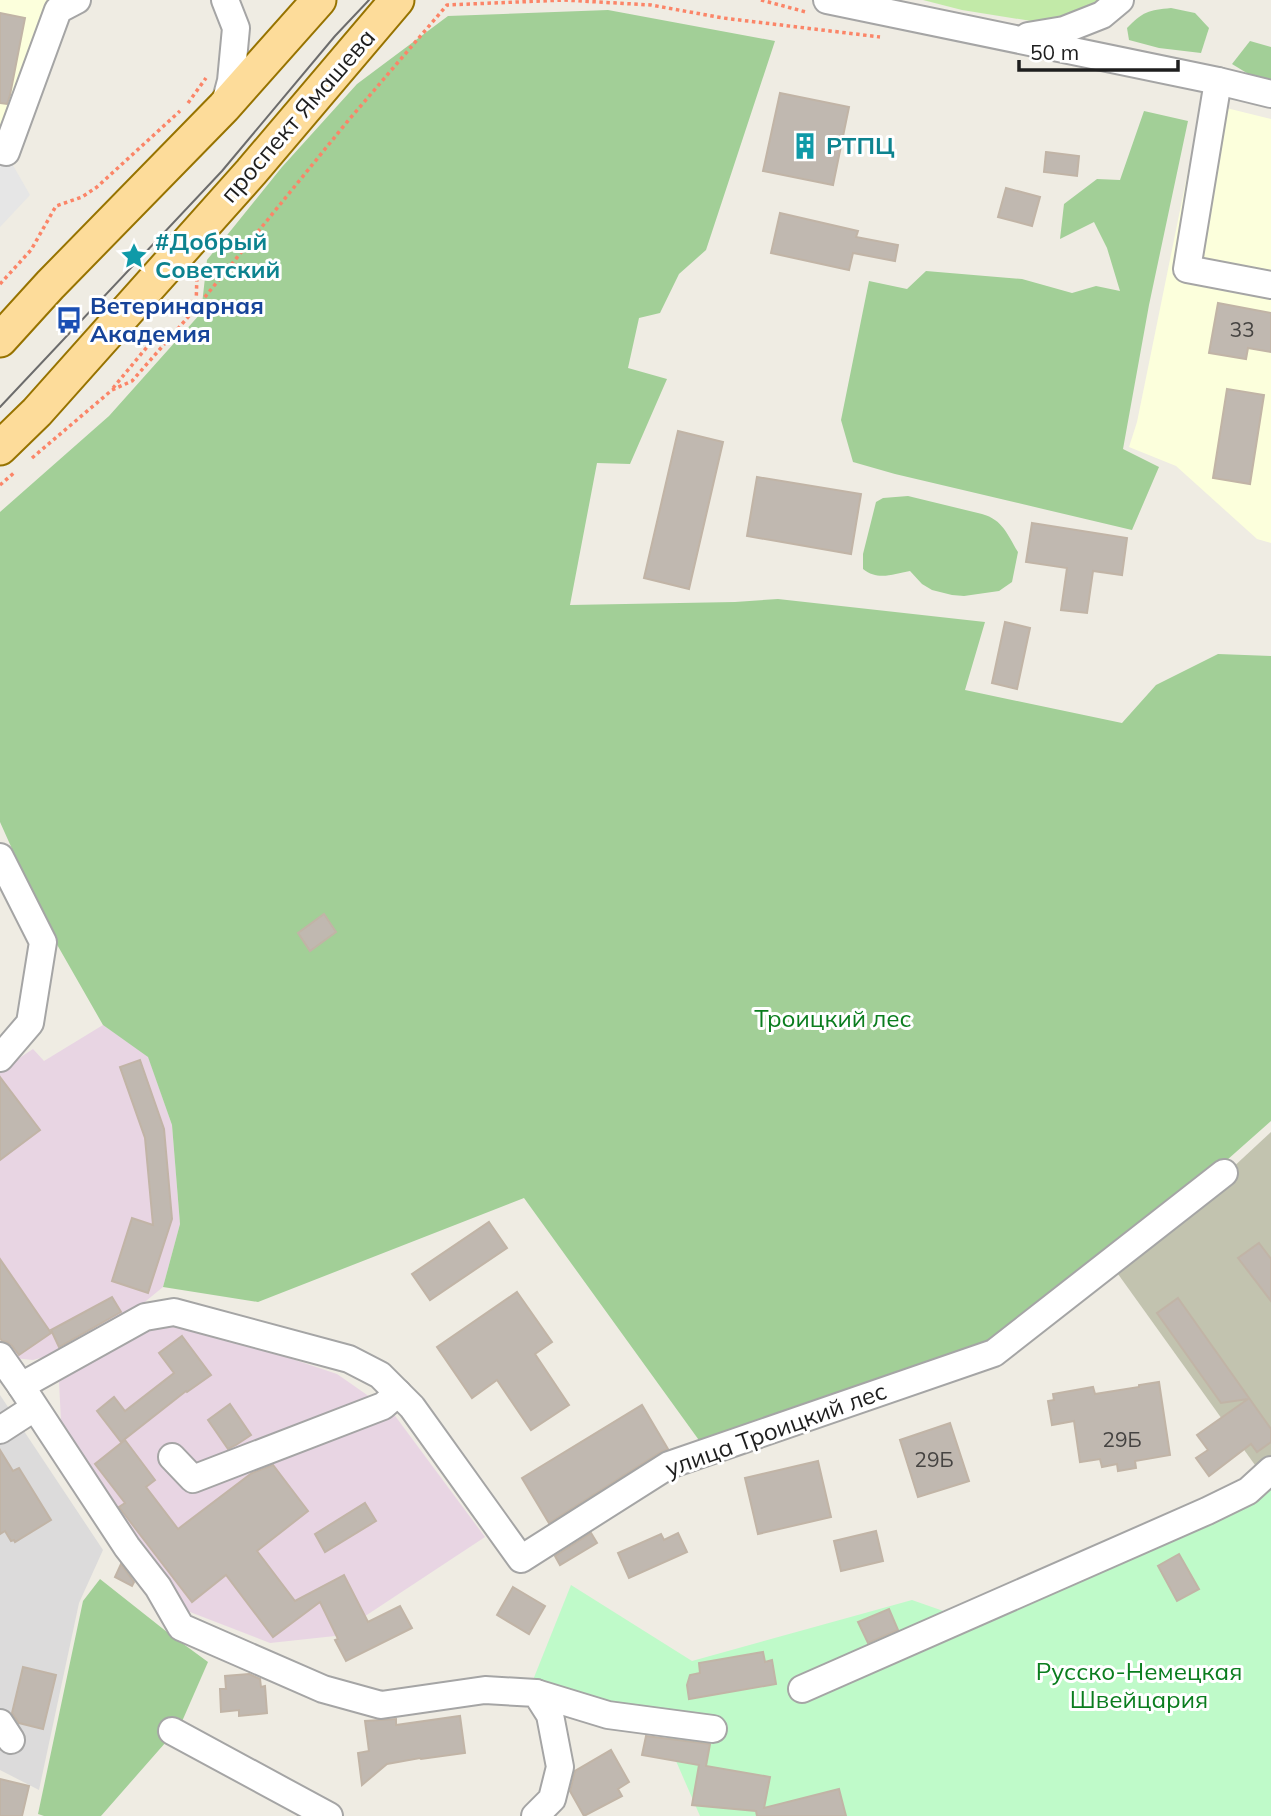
<svg xmlns="http://www.w3.org/2000/svg" width="1271" height="1816" viewBox="0 0 1271 1816" font-family="Mulish,sans-serif">
<rect width="100%" height="100%" fill="#efece3"/>
<path fill="#dcdbdb" d="M0,1395L103,1550L79,1603L39,1790L0,1770Z"/>
<g fill="#e8d5e3">
<path d="M103,1025L148,1056L172,1125L180,1224L163,1287L124,1319L62,1352L33,1360L14,1358L0,1338V1071L33,1049L44,1061Z"/>
<path d="M179,1321L337,1374L393,1413L485,1537L335,1636L270,1643L177,1607L140,1556L61,1421L59,1382L148,1327Z"/>
</g>
<g fill="#fcffdc">
<path d="M0,0H51L0,138Z"/>
<path d="M1202,102L1271,119V543L1257,539L1176,466L1129,447L1137,422Z"/>
</g>
<path fill="#c2c3af" d="M1271,1132V1461L1260,1472L1118,1274Z"/>
<path fill="#c2eaa8" d="M923,0H1111L1056,25L962,10Z"/>
<g fill="#a2cf97">
<path d="M1171,8L1195,13L1209,28L1201,53L1159,48L1129,40L1127,28C1142,12 1149,10 1171,8Z"/>
<path d="M608,10L775,41L706,250L679,274L660,313L639,318L628,368L667,379L630,464L597,463L570,605L735,602L778,599L985,622L965,690L1122,723L1156,685L1218,654L1271,656V1121L1227,1160L996,1343L701,1443L524,1198L258,1302L163,1287L180,1224L172,1125L148,1057L103,1025L47,927L0,822V512L109,416L201,313L207,260L282,167L357,84L448,16Z"/>
<path d="M1250,41L1271,47V79L1250,75L1232,64Z"/>
<path d="M1144,111L1188,121L1149,305L1123,449L1159,467L1132,530L895,474L853,462L841,420L869,281L907,289L926,271L1022,279L1072,293L1096,286L1120,291L1107,248L1094,222L1060,239L1064,204L1097,179L1120,180Z"/>
<path d="M908,496L982,514C1003,520 1007,534 1018,552L1012,582L999,591L964,596L952,595L932,590L922,584L910,571C893,574 878,581 863,569V554L876,502L883,498Z"/>
<path d="M100,1579L167,1632L208,1662L180,1726L101,1816H44L38,1814L83,1601Z"/>
</g>
<path fill="#bffac9" d="M1271,1477V1816H700L669,1745L657,1710L594,1706L531,1685L571,1585L692,1661L912,1600L966,1619Z"/>
<path fill="#e6e6e6" d="M0,158L10,160L30,195L0,227Z"/>
<g fill="#c0b8b0" stroke="#c1b4a6" stroke-width="2">
<path d="M0,13L25,18L10,95L7,104L0,103Z"/>
<path d="M780,93L849,107L833,185L763,171Z"/>
<path d="M1046,152L1079,156L1077,176L1044,172Z"/>
<path d="M1006,188L1040,197L1032,226L998,217Z"/>
<path d="M780,213L858,231L856,237L898,245L895,261L853,253L849,270L771,253Z"/>
<path d="M1218,303L1271,313V352L1248,348L1246,359L1209,353Z"/>
<path d="M1227,389L1264,395L1250,484L1213,478Z"/>
<path d="M678,431L723,442L689,589L644,578Z"/>
<path d="M757,477L861,494L851,554L747,536Z"/>
<path d="M1032,523L1127,538L1122,575L1093,571L1087,613L1061,610L1067,568L1026,562Z"/>
<path d="M1005,622L1030,628L1017,689L992,683Z"/>
<path d="M324,914L336,932L310,951L298,933Z"/>
<path d="M140,1060L164,1129L172,1219L148,1293L112,1281L132,1218L153,1225L145,1138L120,1067Z"/>
<path d="M0,1077L40,1130L0,1160Z"/>
<path d="M489,1222L507,1248L430,1300L412,1274Z"/>
<path d="M1259,1243L1271,1259V1301L1238,1258Z"/>
<path d="M0,1259L51,1333L19,1355L12,1346L7,1342L2,1341L0,1338Z"/>
<path d="M517,1292L552,1342L535,1354L569,1405L531,1430L497,1380L472,1398L437,1347Z"/>
<path d="M112,1297L121,1312L59,1347L51,1330Z"/>
<path d="M1178,1298L1271,1429V1442L1257,1452L1251,1444L1209,1476L1196,1458L1208,1450L1197,1435L1248,1399L1221,1403L1157,1313Z"/>
<path d="M182,1336L211,1375L187,1392L186,1391L121,1442L97,1411L114,1397L125,1411L174,1373L159,1353Z"/>
<path d="M1159,1382L1170,1455L1135,1461L1136,1468L1118,1471L1117,1464L1102,1467L1100,1459L1080,1462L1074,1421L1052,1425L1048,1401L1054,1400L1053,1394L1093,1387L1095,1394L1139,1387V1385Z"/>
<path d="M230,1404L251,1435L236,1445L228,1449L208,1420Z"/>
<path d="M642,1405L668,1449L661,1452L549,1523L522,1478Z"/>
<path d="M950,1423L969,1481L918,1497L900,1440Z"/>
<path d="M125,1440L155,1480L146,1487L178,1529L252,1473L273,1465L308,1511L257,1551L295,1601L344,1575L368,1622L400,1606L412,1628L346,1661L335,1640L338,1639L320,1602L273,1637L226,1575L192,1602L125,1515L119,1507L125,1503L95,1464Z"/>
<path d="M0,1450L13,1471L19,1468L51,1520L15,1542L14,1540L11,1541L5,1531L0,1534Z"/>
<path d="M818,1461L831,1517L758,1534L745,1478Z"/>
<path d="M365,1503L376,1521L325,1552L315,1534Z"/>
<path d="M876,1531L883,1561L841,1571L834,1541Z"/>
<path d="M591,1533L597,1543L560,1565L555,1556Z"/>
<path d="M678,1533L687,1552L629,1578L618,1553L661,1534L664,1540Z"/>
<path d="M1179,1554L1199,1589L1177,1601L1158,1566Z"/>
<path d="M121,1564L134,1582L132,1586L115,1577Z"/>
<path d="M513,1587L545,1606L529,1634L497,1615Z"/>
<path d="M889,1609L898,1630L868,1643L858,1622Z"/>
<path d="M763,1652L765,1662L772,1660L776,1684L689,1699L687,1685L690,1675L700,1673L699,1663Z"/>
<path d="M23,1667L56,1675L43,1729L19,1723L12,1713Z"/>
<path d="M249,1674L260,1679L261,1687L265,1686L267,1713L239,1716V1710L221,1712L220,1689H226L225,1676Z"/>
<path d="M460,1716L465,1753L421,1759L420,1758L387,1764L362,1785L358,1753L369,1751L365,1721L396,1719V1725Z"/>
<path d="M646,1736L710,1744L706,1766L770,1777L764,1808L839,1789L846,1816H757L756,1811L692,1805L699,1765L642,1755Z"/>
<path d="M611,1750L629,1782L618,1789L622,1796L584,1816L570,1791L575,1771Z"/>
<path d="M0,1779L29,1786L22,1816H0Z"/>
</g>
<g fill="none" stroke-linecap="round" stroke-linejoin="round">
<defs>
<g id="minor">
<path d="M827,0L1218,81L1271,94"/>
<path d="M1028,36L1064,30L1102,15L1120,0"/>
<path d="M1218,81L1187,269L1271,285"/>
<path d="M224,107L231,81L236,28L225,0"/>
<path d="M0,150L6,152L58,10L77,0"/>
<path d="M0,857L43,942L30,1023L0,1058"/>
<path d="M0,1356L21,1386L145,1317L174,1312L349,1359L380,1375L412,1407L521,1559L669,1465L994,1353L1224,1173"/>
<path d="M21,1386L127,1547L158,1587L181,1627L323,1689L381,1705L485,1690L536,1693L550,1715L560,1767L552,1799L535,1816"/>
<path d="M0,1430L34,1408"/>
<path d="M172,1457L193,1479L383,1406L398,1393"/>
<path d="M802,1689L1207,1511L1248,1491L1271,1470"/>
<path d="M536,1693L608,1715L713,1729"/>
<path d="M0,1723L11,1740"/>
<path d="M172,1731L329,1816"/>
</g>
<g id="major">
<path d="M0,340L50,285L224,107L319,0"/>
<path d="M0,448L37,412L251,172L397,0"/>
</g>
</defs>
<use href="#minor" stroke="#a5a5a5" stroke-width="30"/>
<use href="#major" stroke="#977300" stroke-width="37"/>
<g stroke="#fb8568" stroke-width="3.5" stroke-dasharray="3.5 3.5" stroke-linecap="butt">
<path d="M761,0L806,12"/>
<path d="M188,103L206,78"/>
<path d="M0,284L31,250L56,206L82,197L97,187L180,111"/>
<path d="M191,301L196,308L197,273"/>
<path d="M113,388L147,347"/>
<path d="M32,458L112,390L132,381L196,308L347,122L447,5L564,0L651,5L723,18L880,37"/>
<path d="M0,485L15,472"/>
</g>
<use href="#minor" stroke="#fff" stroke-width="26"/>
<use href="#major" stroke="#fddc9a" stroke-width="33"/>
<path stroke="#6c6c6c" stroke-width="2" d="M0,407L222,171L335,36L369,0"/>
</g>
<defs>
<symbol id="building-bare" viewBox="-9 -9 18 18"><path d="M-4-6H4V6H1V3H-1V6H-4ZM-2.5-4.3h1.7v1.8h-1.7ZM.8-4.3h1.7v1.8H.8ZM-2.5-1h1.7V.8h-1.7ZM.8-1h1.7V.8H.8Z" fill="#0f9aa8" stroke="#fff" stroke-width="2.5" paint-order="stroke"/></symbol>
<symbol id="sight-bare" viewBox="-9 -9 18 18"><path d="M0-6L1.8-2.2L6-1.7L2.9 1.2L3.7 5.4L0 3.3L-3.7 5.4L-2.9 1.2L-6-1.7L-1.8-2.2Z" fill="#0f9aa8" stroke="#fff" stroke-width="2.5" paint-order="stroke"/></symbol>
<symbol id="bus-bare" viewBox="-9 -9 18 18"><path d="M-5-6H5V4H4V6H2V4H-2V6H-4V4H-5ZM-3.5-4V0h7V-4ZM-3.5 1.2v1.5H-2V1.2ZM2 1.2v1.5H3.5V1.2Z" fill="#1a4fb4" stroke="#fff" stroke-width="2.5" paint-order="stroke"/></symbol>
</defs>
<g fill-rule="evenodd">
<use href="#building-bare" x="786" y="127" width="38" height="38"/>
<use href="#sight-bare" x="115" y="237" width="38" height="38"/>
<use href="#bus-bare" x="50" y="301" width="38" height="38"/>
</g>
<g text-anchor="middle" stroke-width="6" stroke-linejoin="round" paint-order="stroke">
<g font-size="21" fill="#464442">
<text x="1242" y="337">33</text>
<text x="1122" y="1447">29Б</text>
<text x="934" y="1467">29Б</text>
</g>
<g font-size="24" fill="#1e1e1e" stroke="#fff">
<text transform="translate(298 116) rotate(-49)" y="8">проспект Ямашева</text>
<text transform="translate(776 1430) rotate(-20)" y="8">улица Троицкий лес</text>
</g>
<g font-size="24" font-weight="bold" fill="#0d838f" stroke="#fff" text-anchor="start">
<text x="826" y="154">РТПЦ</text>
<text x="155" y="250">#Добрый<tspan x="155" dy="28">Советский</tspan></text>
</g>
<g font-size="24" font-weight="bold" fill="#164399" stroke="#fff" text-anchor="start">
<text x="90" y="314">Ветеринарная<tspan x="90" dy="28">Академия</tspan></text>
</g>
<g font-size="24" fill="#0a7d1e" stroke="#fff">
<text x="833" y="1027">Троицкий лес</text>
<text x="1139" y="1680">Русско-Немецкая<tspan x="1139" dy="28">Швейцария</tspan></text>
</g>
</g>
<path d="M1019 60v10h159v-10" fill="none" stroke="#1e1e1e" stroke-width="3.5"/>
<text x="1030" y="60" font-size="21" fill="#1e1e1e" stroke="#ffffff" stroke-width="5" paint-order="stroke">50 m</text>
</svg>
